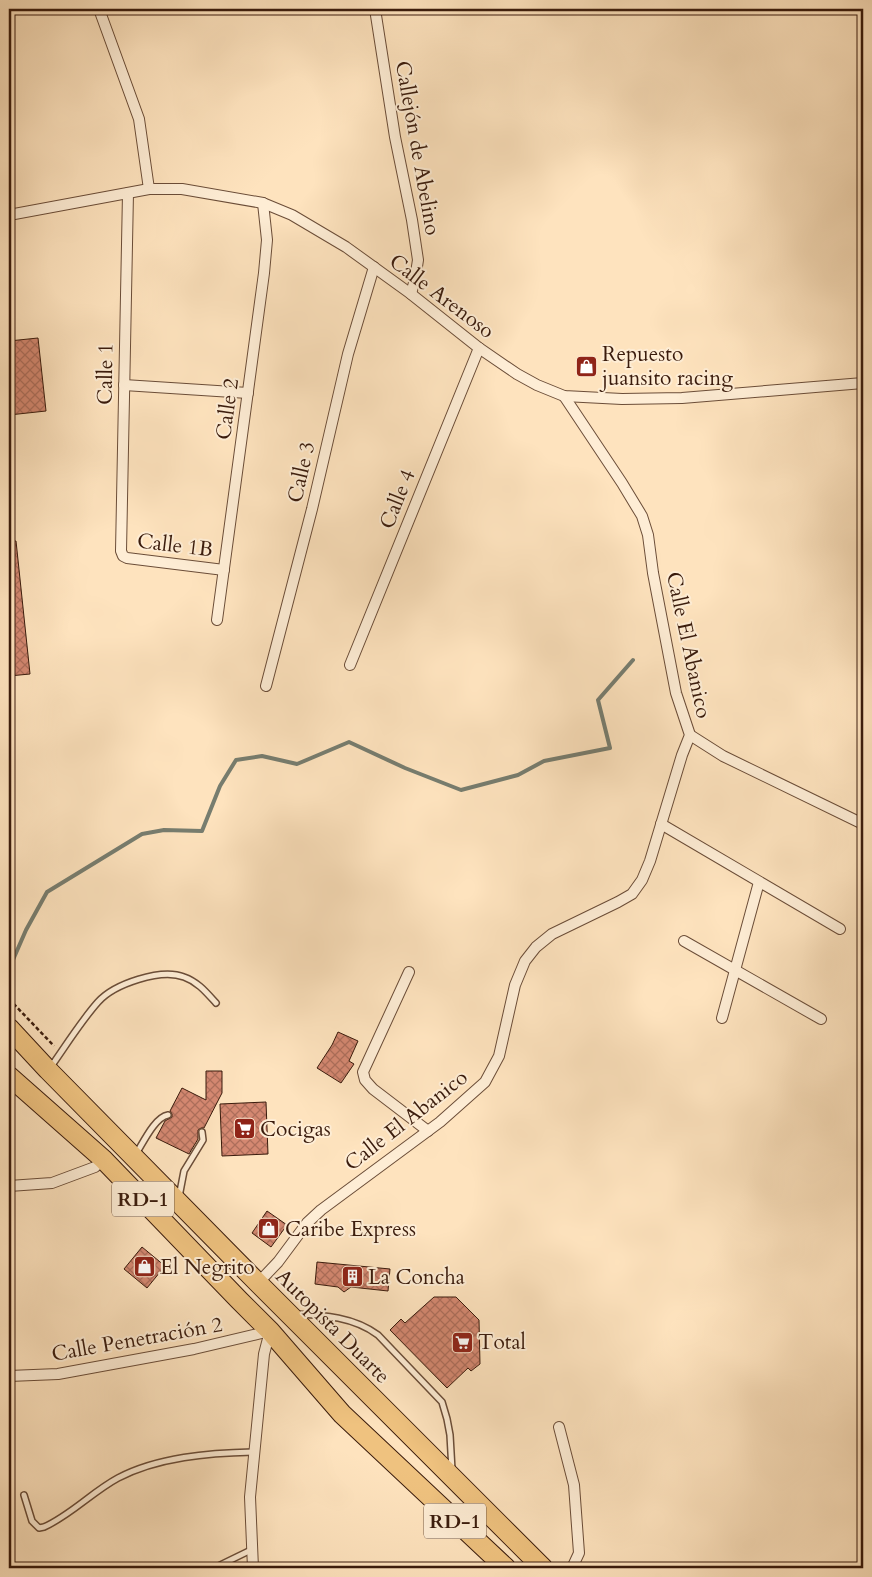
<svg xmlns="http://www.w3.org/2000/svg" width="872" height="1577" viewBox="0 0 872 1577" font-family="Cardo,serif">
<defs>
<pattern id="building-cross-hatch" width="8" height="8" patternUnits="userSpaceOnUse" patternTransform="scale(1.25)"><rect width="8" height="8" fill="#d48871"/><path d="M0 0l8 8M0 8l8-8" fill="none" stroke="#ad6e5b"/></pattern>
</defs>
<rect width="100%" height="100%" fill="#fee3be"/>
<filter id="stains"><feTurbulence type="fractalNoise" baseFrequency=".004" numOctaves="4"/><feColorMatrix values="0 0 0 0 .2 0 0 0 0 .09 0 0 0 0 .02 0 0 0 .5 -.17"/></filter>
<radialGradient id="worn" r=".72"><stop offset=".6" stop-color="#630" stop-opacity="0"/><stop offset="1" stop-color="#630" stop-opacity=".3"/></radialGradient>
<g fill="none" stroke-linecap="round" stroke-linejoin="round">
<path stroke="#777d6f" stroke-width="4" d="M9,969L26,930L47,892L142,834L164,830L202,831L220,786L236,760L262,756L297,764L349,742L405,768L461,790L518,775L544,761L610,748L598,700L633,660"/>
</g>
<g fill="url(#building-cross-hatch)" stroke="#3a1b0c">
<path d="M38,338L46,411L9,415V341Z"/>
<path d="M9,541H16L30,674L9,676Z"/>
<path d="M338,1032L358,1041L349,1061L354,1064L341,1083L317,1068L332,1045Z"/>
<path d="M206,1071H222V1093L204,1128H201L198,1130V1139L189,1154L156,1138L165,1121L172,1117V1114L170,1111L182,1088L206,1100Z"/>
<path d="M266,1102L268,1154L222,1156L220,1104Z"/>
<path d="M267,1211L287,1225L271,1247L252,1233Z"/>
<path d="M142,1247L165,1266L147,1288L124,1269Z"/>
<path d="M317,1262L390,1269L388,1291L351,1287L344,1292L338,1287L315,1284Z"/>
<path d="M434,1297H456L479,1320L480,1364L471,1371L468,1368L447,1388L390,1330L401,1319L405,1323Z"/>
</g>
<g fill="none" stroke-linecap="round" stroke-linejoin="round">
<defs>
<g id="lane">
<path d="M50,1068C65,1047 81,1021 98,1002C114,984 161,968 184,977C198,982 206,992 216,1003"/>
<path d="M136,1154C143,1143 155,1117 168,1115"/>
<path d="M179,1197L184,1171L203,1140L202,1132"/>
<path d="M295,1314C324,1315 354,1317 378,1335L442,1402L447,1419L450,1435L452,1470"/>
<path d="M24,1495L32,1521L39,1528L44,1527C71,1515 92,1492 118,1478C158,1457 209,1453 253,1452"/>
<path d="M214,1568L251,1550"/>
</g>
<g id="street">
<path d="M99,9L139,119L149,189"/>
<path d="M375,9L395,137L412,220L418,260L415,279L411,294"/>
<path d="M128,193L121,551L123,556L127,558L224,570"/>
<path d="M9,215L149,189H182L263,203L292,215L346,247L411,294L479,348L517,374L537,385L564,396L622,399L682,398L863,383"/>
<path d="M124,385L248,393"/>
<path d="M217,620L264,273L267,240L263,203"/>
<path d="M350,665L479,348"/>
<path d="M266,686L312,509L348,354L374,267"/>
<path d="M690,735L723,756L863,824"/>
<path d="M661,824L840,929"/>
<path d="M684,941L821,1019"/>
<path d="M409,972L363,1072L365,1080L373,1089L428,1131"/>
<path d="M722,1018L759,882"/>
<path d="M9,1186L52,1183L95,1167L103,1159"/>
<path d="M258,1283L278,1262L307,1223L321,1210L440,1122L485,1082L499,1056L515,985L525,961L536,947L552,934L618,902L632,894L642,880L650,861L682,755L690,735L676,693L653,573L648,535L642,516L622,483L564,396"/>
<path d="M9,1376L58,1374L194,1349L270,1331"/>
<path d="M559,1427L574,1485L579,1553L572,1568"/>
<path d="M253,1568L250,1497L264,1354L270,1331"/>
</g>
<g id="highway">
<path d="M9,1028L48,1070L258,1283L543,1568"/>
<path d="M9,1076L103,1159L239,1300L270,1331L342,1414L506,1568"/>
</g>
</defs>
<use href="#lane" stroke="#6b4d38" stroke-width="8"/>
<use href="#street" stroke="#6b4d38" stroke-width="12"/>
<use href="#highway" stroke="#3a1b0c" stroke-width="21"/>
<path stroke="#3a1b0c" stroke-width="2.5" stroke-dasharray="4 2.5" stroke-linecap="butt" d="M9,999L54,1046"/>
<use href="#lane" stroke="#feedd5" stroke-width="5"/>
<use href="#street" stroke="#feedd5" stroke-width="10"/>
<use href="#highway" stroke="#efc27f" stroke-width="19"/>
</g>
<defs>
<symbol id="shop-square" viewBox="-11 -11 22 22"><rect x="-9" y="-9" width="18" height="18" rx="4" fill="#8f2418" stroke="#feedd5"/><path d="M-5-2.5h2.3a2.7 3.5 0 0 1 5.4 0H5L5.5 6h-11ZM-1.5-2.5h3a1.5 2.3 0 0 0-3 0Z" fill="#fff"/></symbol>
<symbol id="supermarket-square" viewBox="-11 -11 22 22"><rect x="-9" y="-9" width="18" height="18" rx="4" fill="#8f2418" stroke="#feedd5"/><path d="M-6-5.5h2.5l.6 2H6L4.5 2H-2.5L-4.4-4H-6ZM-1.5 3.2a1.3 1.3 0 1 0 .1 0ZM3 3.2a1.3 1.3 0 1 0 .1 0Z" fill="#fff"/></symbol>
<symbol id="building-square" viewBox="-11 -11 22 22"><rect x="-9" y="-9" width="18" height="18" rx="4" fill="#8f2418" stroke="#feedd5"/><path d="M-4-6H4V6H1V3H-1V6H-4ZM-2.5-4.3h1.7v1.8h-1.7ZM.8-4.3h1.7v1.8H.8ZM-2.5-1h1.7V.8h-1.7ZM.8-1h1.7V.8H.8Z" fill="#fff"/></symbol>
</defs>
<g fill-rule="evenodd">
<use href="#shop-square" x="574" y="354" width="25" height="25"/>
<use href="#supermarket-square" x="232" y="1116" width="25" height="25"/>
<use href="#shop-square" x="256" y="1216" width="25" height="25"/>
<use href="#shop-square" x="132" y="1254" width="25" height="25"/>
<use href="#building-square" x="340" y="1264" width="25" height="25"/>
<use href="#supermarket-square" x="450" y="1330" width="25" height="25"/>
</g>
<g text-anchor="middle" stroke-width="4" stroke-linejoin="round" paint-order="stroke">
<g fill="#feedd5" stroke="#755a48" stroke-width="1">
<rect x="112" y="1181.5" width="62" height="35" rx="4"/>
<rect x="424" y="1503.5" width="62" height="35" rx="4"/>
</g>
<g font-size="20" font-weight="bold" fill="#3a1b0c">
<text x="143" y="1206">RD-1</text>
<text x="455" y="1528">RD-1</text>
</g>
<g font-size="21" fill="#3a1b0c" stroke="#feedd5">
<text transform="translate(418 148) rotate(80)" y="7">Callejón de Abelino</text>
<text transform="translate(442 296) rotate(37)" y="7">Calle Arenoso</text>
<text transform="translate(105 374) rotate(-89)" y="7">Calle 1</text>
<text transform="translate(227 409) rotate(-82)" y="7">Calle 2</text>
<text transform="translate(301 472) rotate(-77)" y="7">Calle 3</text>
<text transform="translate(397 499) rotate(-68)" y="7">Calle 4</text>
<text transform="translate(175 545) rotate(7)" y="7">Calle 1B</text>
<text transform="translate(689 645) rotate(78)" y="7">Calle El Abanico</text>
<text transform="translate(406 1120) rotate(-38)" y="7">Calle El Abanico</text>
<text transform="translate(333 1326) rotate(45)" y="7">Autopista Duarte</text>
<text transform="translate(137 1339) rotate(-10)" y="7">Calle Penetración 2</text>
</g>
<g font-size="21" fill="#3a1b0c" stroke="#feedd5" text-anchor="start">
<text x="602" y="361">Repuesto<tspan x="602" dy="24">juansito racing</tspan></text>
<text x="260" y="1136">Cocigas</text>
<text x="285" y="1236">Caribe Express</text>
<text x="160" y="1274">El Negrito</text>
<text x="368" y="1284">La Concha</text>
<text x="478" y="1349">Total</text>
</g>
</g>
<rect width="872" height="1577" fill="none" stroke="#fee3be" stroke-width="30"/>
<rect x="10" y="10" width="852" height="1557" fill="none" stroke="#3a1b0c" stroke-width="2.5"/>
<rect x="15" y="15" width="842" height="1547" fill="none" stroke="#3a1b0c"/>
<rect width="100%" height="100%" filter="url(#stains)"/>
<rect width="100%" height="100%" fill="url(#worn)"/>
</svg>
